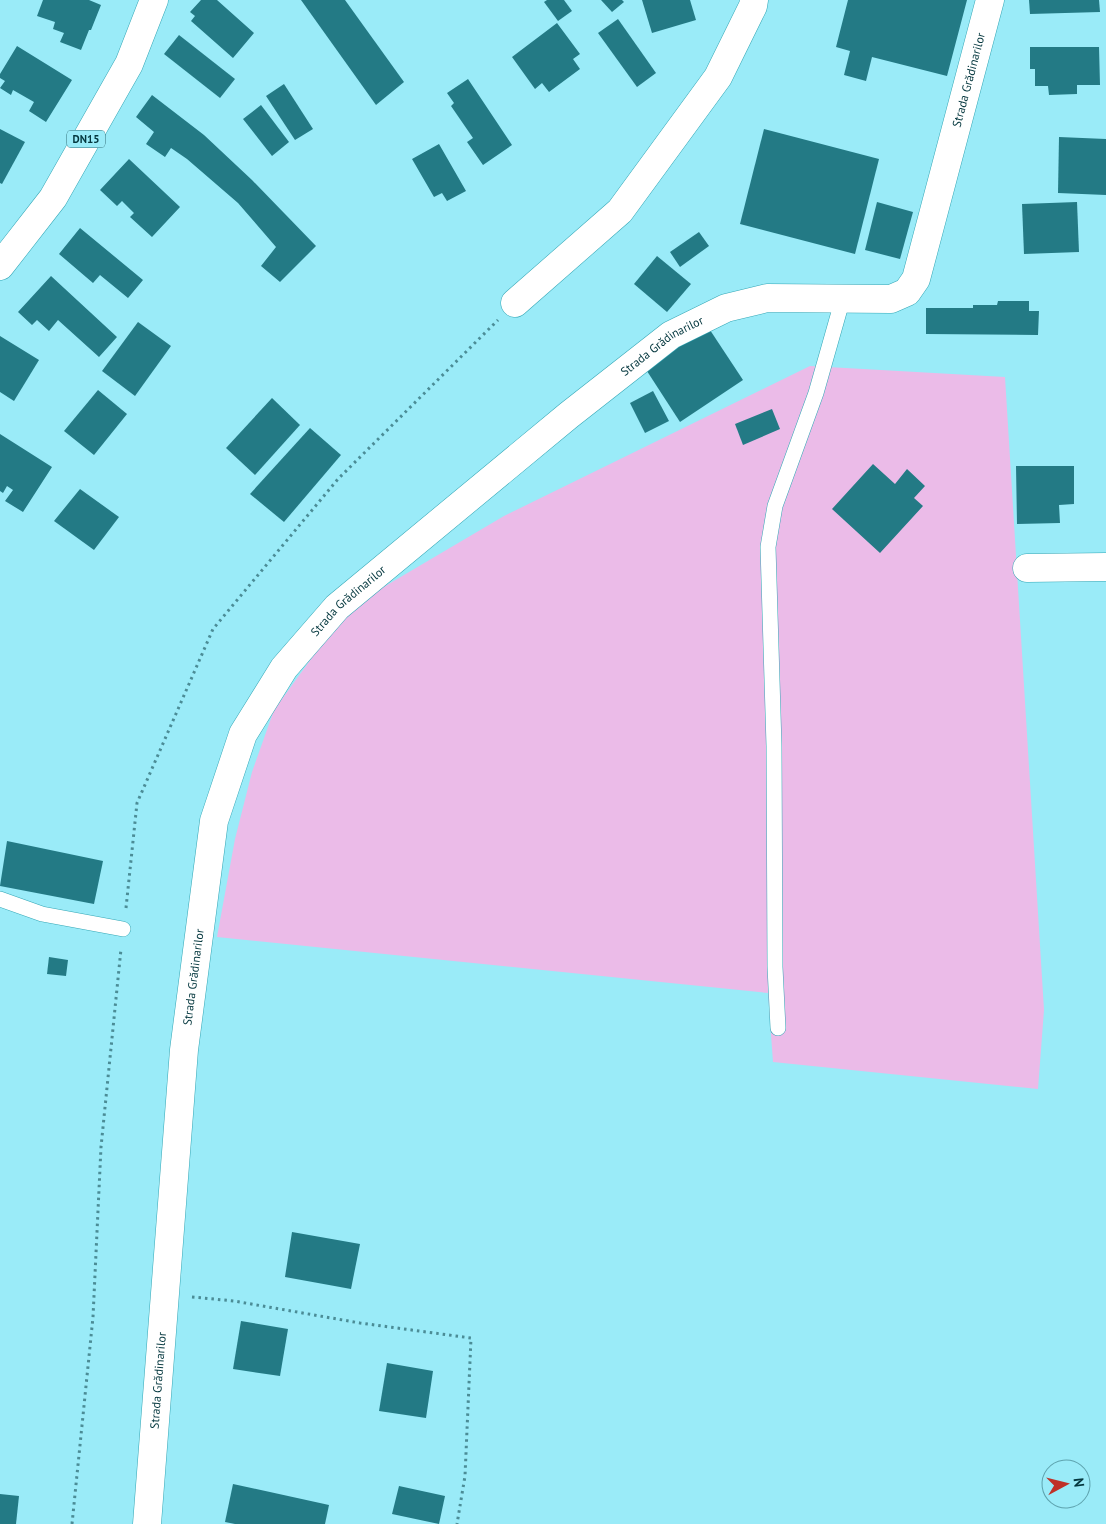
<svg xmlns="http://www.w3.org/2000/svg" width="1106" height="1524" viewBox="0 0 1106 1524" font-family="'PT Sans',sans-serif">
<rect width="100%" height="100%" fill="#9aebf8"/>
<path fill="#ebbbe8" d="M810,366L1005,377L1044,1010L1038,1089L773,1062L768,993L217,937L235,839L252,772L274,710L348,608L504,516Z"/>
<g fill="#237a85">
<path d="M43,0H89L101,5L91,30H89L81,50L60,42L64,33L53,29L55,22L37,16Z"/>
<path d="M201,0H217L254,33L233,58L191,21L195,16L190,12Z"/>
<path d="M301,0H345L404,82L376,105Z"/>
<path d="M547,0H564L572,11L558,21L544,2Z"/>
<path d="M601,0H622L624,2L612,12Z"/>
<path d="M642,0H690L696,20L652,33Z"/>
<path d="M848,0H967L947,76L872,57L866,81L844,75L850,51L836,47Z"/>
<path d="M1029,0H1099L1100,12L1030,14Z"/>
<path d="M618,19L656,73L637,87L598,33Z"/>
<path d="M557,23L580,54L573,59L580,69L549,92L542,83L535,89L512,57Z"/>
<path d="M179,35L235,79L220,98L164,54Z"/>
<path d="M17,46L72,80L46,122L29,111L34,102L13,90L11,95L0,88L5,81L0,78V74Z"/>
<path d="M1030,47H1099L1100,85H1077V94L1049,95L1048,86H1035V69H1030Z"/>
<path d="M468,79L512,145L483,165L467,142L473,138L451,106L454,103L447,93Z"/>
<path d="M284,84L313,129L295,140L266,96Z"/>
<path d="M152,95L204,135L252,180L316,246L280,282L261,266L276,247L238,203L187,159L171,148L165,157L146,144L154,132L136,117Z"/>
<path d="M261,105L289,142L272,156L243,119Z"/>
<path d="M0,129L25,142L2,184L0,183Z"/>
<path d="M764,129L879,159L855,254L740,224Z"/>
<path d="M1059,137L1106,139V195L1058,193Z"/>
<path d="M439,144L466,191L447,201L442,193L434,197L412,159Z"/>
<path d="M129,159L180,207L152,237L130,217L134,213L122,201L117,206L100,190Z"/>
<path d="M877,202L913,212L900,259L865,250Z"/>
<path d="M1077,202L1079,252L1024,254L1022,204Z"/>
<path d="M80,228L143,280L128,298L100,275L93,283L59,254Z"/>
<path d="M699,232L709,246L680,267L670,252Z"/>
<path d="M657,256L691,284L667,312L634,284Z"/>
<path d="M51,276L117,337L99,357L58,320L49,331L37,320L32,325L18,312Z"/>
<path d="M998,301H1029V311H1039L1038,335L926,334V308H973V305H997Z"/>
<path d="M138,322L171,346L135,396L102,371Z"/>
<path d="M708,327L743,380L680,422L645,368Z"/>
<path d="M0,336L39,360L14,401L0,392Z"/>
<path d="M98,390L127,414L94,455L64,431Z"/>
<path d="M653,391L669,421L645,433L630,403Z"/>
<path d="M272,398L300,425L255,475L226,448Z"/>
<path d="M772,409L780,429L743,445L735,424Z"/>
<path d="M310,428L341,455L284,522L250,494Z"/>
<path d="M0,434L52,467L23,512L5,501L13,490L7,486L3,493L0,491Z"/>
<path d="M873,464L895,484L907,469L925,486L914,498L923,506L880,553L832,509Z"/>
<path d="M1016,466H1074V504L1059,505L1060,523L1017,524Z"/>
<path d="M80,489L119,517L94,550L54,521Z"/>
<path d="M7,841L103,861L94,904L0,886Z"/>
<path d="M49,957L68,960L66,976L47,974Z"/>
<path d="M292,1232L360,1244L351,1289L285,1277Z"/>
<path d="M241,1321L288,1329L280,1376L233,1369Z"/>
<path d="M387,1363L433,1371L426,1418L379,1411Z"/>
<path d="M233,1484L329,1505L325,1524H235L225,1522Z"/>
<path d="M399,1486L445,1496L439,1524L392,1514Z"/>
<path d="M0,1494L19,1496L16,1524H0Z"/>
</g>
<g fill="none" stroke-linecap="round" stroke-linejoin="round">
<defs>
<g id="lane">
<path d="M0,899L42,914L123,929"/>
<path d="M778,1028L775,967L774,746L768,547L775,506L816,393L843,298"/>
</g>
<g id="street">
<path d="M515,303L620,211L718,77L753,6L754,0"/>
<path d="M1027,568L1106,567"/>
<path id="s1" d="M147,1524L184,1050L214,821L243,734L284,668L337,607L569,415L671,335L726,308L767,298L891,299L907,292L916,279L990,0"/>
</g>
<path id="primary" d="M0,266L53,198L129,64L154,0"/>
</defs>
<use href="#lane" stroke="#34a7b6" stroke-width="16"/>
<use href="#street" stroke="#34a7b6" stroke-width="29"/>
<use href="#primary" stroke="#34a7b6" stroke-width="29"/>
<g stroke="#4b8c96" stroke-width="3" stroke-dasharray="2.5 4" stroke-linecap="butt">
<path d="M126,908L137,803L213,629L338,479L498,320"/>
<path d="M192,1297L234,1301L360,1323L471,1338L465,1476L457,1524"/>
<path d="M72,1524L93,1317L101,1147L121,949"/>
</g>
<use href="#lane" stroke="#fff" stroke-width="15"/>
<use href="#street" stroke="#fff" stroke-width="28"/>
<use href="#primary" stroke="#fff" stroke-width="28"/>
</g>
<g text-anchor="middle" stroke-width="5" stroke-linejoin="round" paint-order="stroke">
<rect fill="#9aebf8" stroke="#316d76" stroke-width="1" x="67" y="130.5" width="38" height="17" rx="4"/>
<g font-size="11" font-weight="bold" fill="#04373e">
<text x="86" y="143">DN15</text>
</g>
<g font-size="12" fill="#04373e" stroke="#9aebf8">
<text dy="4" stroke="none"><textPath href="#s1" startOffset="1854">Strada Grădinarilor</textPath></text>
<text dy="4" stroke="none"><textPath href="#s1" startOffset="1374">Strada Grădinarilor</textPath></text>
<text dy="4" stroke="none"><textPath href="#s1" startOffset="969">Strada Grădinarilor</textPath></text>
<text dy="4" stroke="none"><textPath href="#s1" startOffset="549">Strada Grădinarilor</textPath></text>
<text dy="4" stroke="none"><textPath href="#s1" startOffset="144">Strada Grădinarilor</textPath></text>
</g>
</g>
<g transform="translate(1066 1484) rotate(83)"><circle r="24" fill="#9aebf8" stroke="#5ea3ae"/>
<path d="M0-4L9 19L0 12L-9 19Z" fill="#bf3128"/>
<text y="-8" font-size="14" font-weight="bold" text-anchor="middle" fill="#04373e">N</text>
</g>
</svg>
